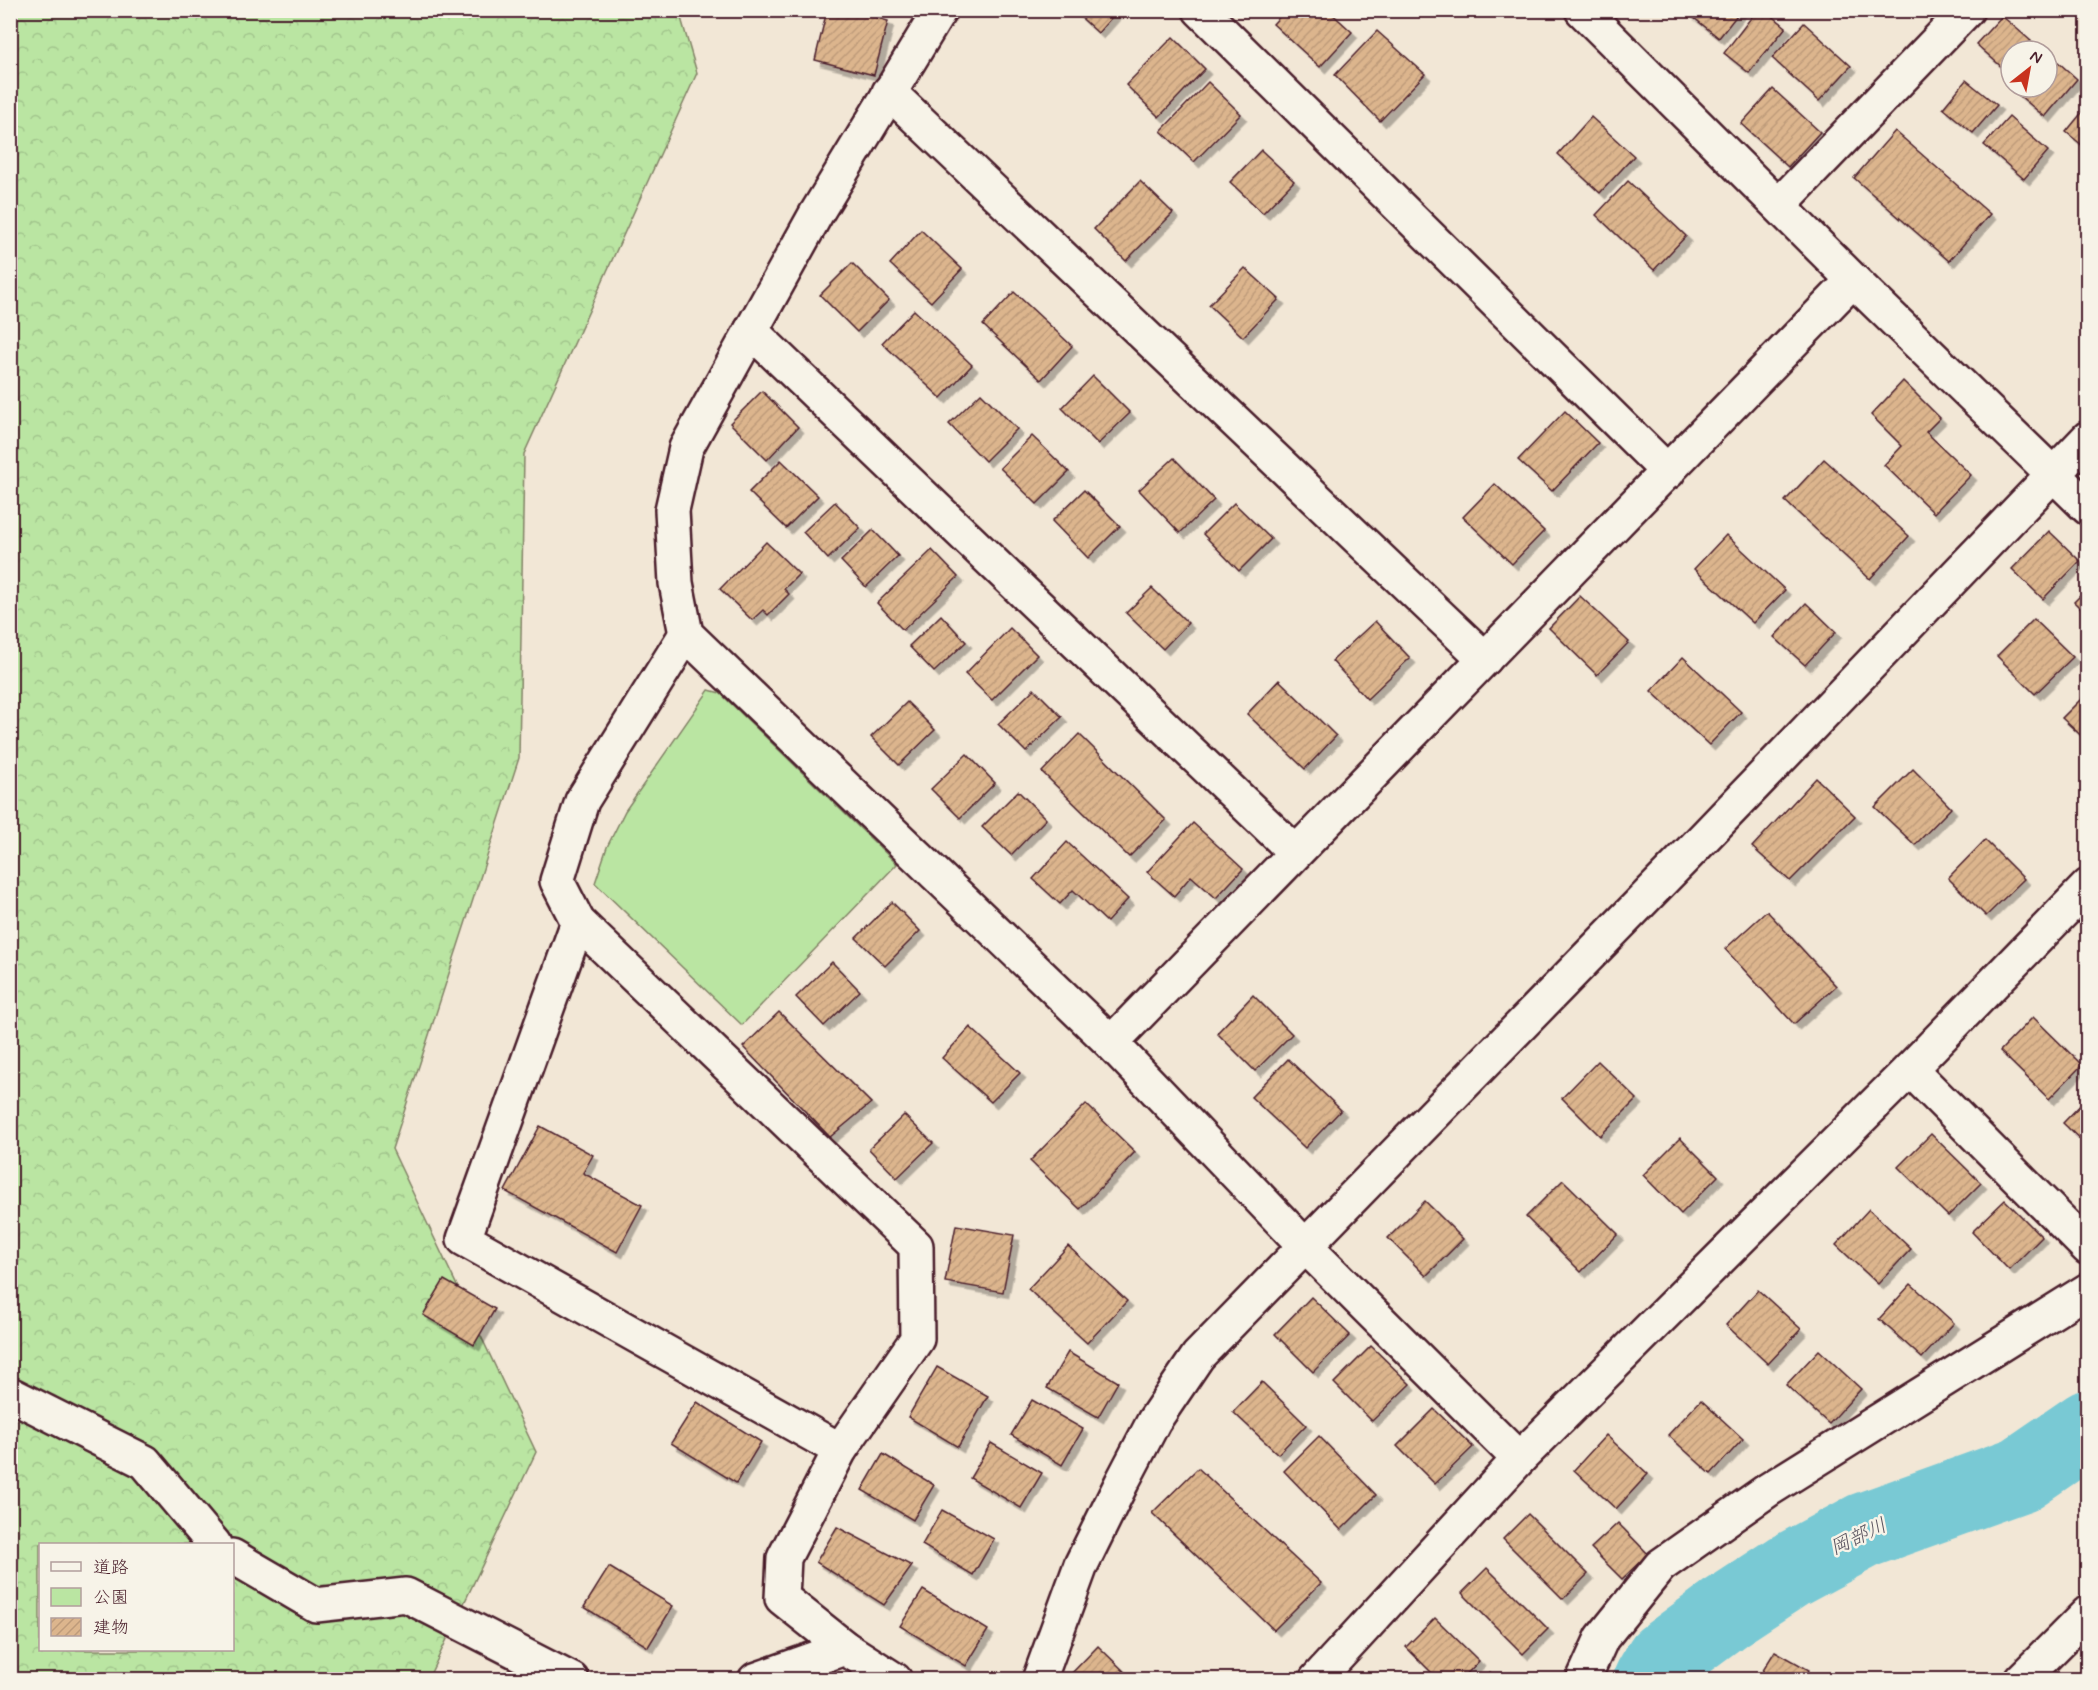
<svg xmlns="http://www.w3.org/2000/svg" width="2098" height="1690" viewBox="0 0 2098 1690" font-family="Mynerve,'Klee One',sans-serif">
<defs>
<pattern id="forest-crowns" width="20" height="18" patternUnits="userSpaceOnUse" patternTransform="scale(1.5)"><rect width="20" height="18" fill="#bae5a2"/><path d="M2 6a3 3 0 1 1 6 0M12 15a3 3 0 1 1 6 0" fill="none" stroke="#a1c48c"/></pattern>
<pattern id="building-hatch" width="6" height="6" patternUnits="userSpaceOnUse" patternTransform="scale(1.5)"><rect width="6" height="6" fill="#dcb58d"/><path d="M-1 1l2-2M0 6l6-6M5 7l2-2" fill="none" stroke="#be9b7a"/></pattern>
<filter id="shadow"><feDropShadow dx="5.5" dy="5.5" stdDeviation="0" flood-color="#0004"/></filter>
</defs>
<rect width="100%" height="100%" fill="#f2e7d6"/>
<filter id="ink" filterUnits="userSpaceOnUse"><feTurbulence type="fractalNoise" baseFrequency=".0167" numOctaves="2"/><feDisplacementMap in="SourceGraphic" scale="12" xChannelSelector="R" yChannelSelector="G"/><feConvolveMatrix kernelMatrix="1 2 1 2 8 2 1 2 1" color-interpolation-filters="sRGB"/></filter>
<g filter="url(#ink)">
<path fill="#bae5a2" stroke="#828266" stroke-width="1.5" d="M709,690L720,693L897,864L742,1025L595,883L607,847L625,811Z"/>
<path fill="url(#forest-crowns)" stroke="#828266" stroke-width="1.5" fill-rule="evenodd" d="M11,11H679L697,73L524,454L519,758L392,1149L536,1452L428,1679L11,1680ZM40,1544H232V1650H40Z"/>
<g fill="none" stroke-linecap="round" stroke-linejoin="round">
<path stroke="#79c9d4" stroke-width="76" d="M1651,1680L1663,1659L1725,1613L1789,1571L1865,1530L2021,1474L2088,1428"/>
</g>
<g fill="url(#building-hatch)" stroke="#4a1f2b" stroke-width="1.5" filter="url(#shadow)">
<path d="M827,10H848L888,21L874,75L815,60Z"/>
<path d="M1073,10H1118L1098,33Z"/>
<path d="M1286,10H1328L1352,32L1320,67L1273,24Z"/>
<path d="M1690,10H1741L1719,38L1688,13Z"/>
<path d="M1757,10H1765L1786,27L1749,73L1724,53Z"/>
<path d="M2002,16L2031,41L2022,51H2011V63L2005,70L1976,44Z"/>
<path d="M1804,23L1851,66L1819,101L1772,58Z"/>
<path d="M1377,31L1425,74L1380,121L1335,75Z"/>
<path d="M1173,37L1205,69L1159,117L1126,85Z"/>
<path d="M2048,53L2077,79L2045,117L2014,91L2018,87H2047Z"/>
<path d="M1966,80L1997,105L1973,133L1943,108Z"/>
<path d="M1208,82L1241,114L1194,162L1161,131Z"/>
<path d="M1773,89L1820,132L1788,167L1741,124Z"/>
<path d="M2088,105V150L2066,132Z"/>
<path d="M1591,117L1634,156L1600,193L1558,154Z"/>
<path d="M2009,117L2048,151L2024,179L1984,145Z"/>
<path d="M1895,131L1990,214L1949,261L1854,178Z"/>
<path d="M1261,150L1294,181L1263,213L1230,182Z"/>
<path d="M1140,181L1173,213L1126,261L1094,229Z"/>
<path d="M1628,181L1686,236L1654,270L1596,215Z"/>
<path d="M921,230L962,269L931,302L890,264Z"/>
<path d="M852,263L889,300L857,332L820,295Z"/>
<path d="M1245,268L1279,299L1243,337L1209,305Z"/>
<path d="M1014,292L1072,346L1041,380L983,325Z"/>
<path d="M914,310L972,365L941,398L882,343Z"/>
<path d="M1093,376L1130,413L1098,444L1062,408Z"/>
<path d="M1903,381L1940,418L1926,432L1971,475L1934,513L1884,465L1902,446L1871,415Z"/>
<path d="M762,391L798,427L767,460L730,423Z"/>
<path d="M981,393L1017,429L985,461L949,424Z"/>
<path d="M1565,411L1598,443L1552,491L1518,460Z"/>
<path d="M1032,436L1069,472L1037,504L1000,468Z"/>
<path d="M1174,458L1214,500L1180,533L1139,490Z"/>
<path d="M1824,459L1909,536L1870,579L1785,501Z"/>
<path d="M781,460L818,496L786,528L749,492Z"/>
<path d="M1495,484L1544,531L1512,564L1463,517Z"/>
<path d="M1084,490L1120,526L1088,558L1052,521Z"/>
<path d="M835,502L860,528L828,559L803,532Z"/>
<path d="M1234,503L1271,539L1239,571L1203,534Z"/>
<path d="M873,530L898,556L866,587L841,561Z"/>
<path d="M2049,531L2080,561L2043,599L2012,569Z"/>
<path d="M1726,535L1785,590L1753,623L1694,569Z"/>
<path d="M766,542L799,574L784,589L789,594L768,615L763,610L752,620L720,589Z"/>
<path d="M932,550L958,577L903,630L877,603Z"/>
<path d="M1152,588L1188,623L1163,649L1126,613Z"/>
<path d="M2088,588V616L2074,602Z"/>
<path d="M1580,596L1629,642L1597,675L1549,628Z"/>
<path d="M1806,603L1836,632L1805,665L1774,637Z"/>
<path d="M941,615L966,642L934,672L909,646Z"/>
<path d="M2034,619L2073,657L2035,694L1997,656Z"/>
<path d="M1375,621L1410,658L1367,699L1332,661Z"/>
<path d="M1010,628L1037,655L992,700L965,674Z"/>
<path d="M1683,657L1741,712L1709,745L1651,691Z"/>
<path d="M1279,680L1336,736L1305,769L1247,714Z"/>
<path d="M1034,689L1062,717L1026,752L998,724Z"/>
<path d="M2088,692V742L2062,718Z"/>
<path d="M907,702L935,730L899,765L871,737Z"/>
<path d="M1079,734L1166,820L1129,857L1042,772Z"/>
<path d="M967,754L995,783L960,818L931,789Z"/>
<path d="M1913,769L1951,808L1915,845L1875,807Z"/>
<path d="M1816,778L1855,816L1790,881L1752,847Z"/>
<path d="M1018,791L1046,819L1011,855L982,827Z"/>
<path d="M1193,823L1243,869L1216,898L1191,876L1174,896L1147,872Z"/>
<path d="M1985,840L2024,879L1986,916L1948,878Z"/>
<path d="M1067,842L1128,899L1107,922L1073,890L1060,904L1033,879Z"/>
<path d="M892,902L920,931L885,966L856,938Z"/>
<path d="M1767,911L1836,986L1794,1024L1725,949Z"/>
<path d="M832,962L860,991L824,1026L796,997Z"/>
<path d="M1253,995L1292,1034L1255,1071L1217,1033Z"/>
<path d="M779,1012L871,1103L830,1137L743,1047Z"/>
<path d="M2033,1017L2082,1065L2049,1099L2000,1051Z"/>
<path d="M970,1027L1020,1073L991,1102L942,1058Z"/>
<path d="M1288,1059L1341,1110L1305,1148L1251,1097Z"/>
<path d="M1598,1061L1637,1099L1600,1136L1562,1098Z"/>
<path d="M2088,1097V1147L2063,1123Z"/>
<path d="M1086,1104L1135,1152L1080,1209L1030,1161Z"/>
<path d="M904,1115L933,1143L897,1178L869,1149Z"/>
<path d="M540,1126L593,1155L583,1173L642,1205L617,1252L505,1191Z"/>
<path d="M1931,1134L1981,1183L1948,1216L1898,1167Z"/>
<path d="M1680,1138L1718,1176L1681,1214L1643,1175Z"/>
<path d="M1563,1180L1618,1234L1581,1272L1526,1217Z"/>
<path d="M2005,1200L2042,1237L2009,1270L1972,1232Z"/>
<path d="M1425,1201L1463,1239L1426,1276L1388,1238Z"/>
<path d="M1869,1209L1911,1249L1878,1284L1836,1245Z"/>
<path d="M956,1225L1014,1235L1003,1292L945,1282Z"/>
<path d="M1068,1246L1127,1301L1087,1343L1028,1289Z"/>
<path d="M444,1280L495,1309L474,1345L423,1315Z"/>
<path d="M1911,1284L1954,1323L1922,1358L1879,1319Z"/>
<path d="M1758,1290L1801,1329L1768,1364L1726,1325Z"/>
<path d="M1311,1297L1350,1335L1313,1372L1275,1334Z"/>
<path d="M1371,1346L1410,1384L1372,1421L1334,1383Z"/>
<path d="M1819,1350L1861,1389L1829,1424L1786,1385Z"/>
<path d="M1068,1352L1118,1382L1098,1417L1047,1388Z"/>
<path d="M937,1367L988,1396L958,1447L908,1417Z"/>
<path d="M1262,1382L1306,1425L1278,1454L1233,1412Z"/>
<path d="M1032,1400L1083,1429L1062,1465L1011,1435Z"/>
<path d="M1701,1400L1743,1439L1711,1474L1668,1435Z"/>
<path d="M697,1402L761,1442L736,1483L671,1443Z"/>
<path d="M1434,1409L1473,1447L1435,1484L1397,1446Z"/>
<path d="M1606,1435L1648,1474L1616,1509L1574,1470Z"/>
<path d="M1319,1436L1376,1495L1341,1530L1284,1471Z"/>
<path d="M991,1443L1042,1473L1021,1508L970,1478Z"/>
<path d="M883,1454L934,1485L913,1520L862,1490Z"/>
<path d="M1198,1468L1321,1583L1274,1630L1152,1513Z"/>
<path d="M942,1510L994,1539L973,1575L922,1545Z"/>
<path d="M1528,1514L1588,1574L1563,1599L1503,1539Z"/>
<path d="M1618,1523L1648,1554L1622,1579L1591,1548Z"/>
<path d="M837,1527L912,1566L884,1605L816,1562Z"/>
<path d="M609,1567L673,1606L648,1647L584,1607Z"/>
<path d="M1487,1568L1548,1629L1523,1654L1462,1593Z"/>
<path d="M923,1590L988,1630L966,1666L900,1626Z"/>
<path d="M1435,1618L1479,1661L1461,1680H1439L1406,1647Z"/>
<path d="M1098,1646L1133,1680H1073L1069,1676Z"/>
<path d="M1775,1651L1809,1670L1804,1680H1763L1759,1677Z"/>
<path d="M1367,1672L1376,1680H1360Z"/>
<path d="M1490,1672L1498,1680H1483Z"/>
</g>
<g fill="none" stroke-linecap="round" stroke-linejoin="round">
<defs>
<g id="minor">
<path d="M940,10L816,214L686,448L672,510L676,583L686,634L1111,1043L1306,1247L1519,1459"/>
<path d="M1200,10L1668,472"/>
<path d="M1582,10L1853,280L2088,508"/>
<path d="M889,92L1485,659"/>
<path d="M1779,205L1967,10"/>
<path d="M751,331L1295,852"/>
<path d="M686,634L582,801L557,881L578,922L916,1246L917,1339L840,1450L784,1558L782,1598L845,1648L895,1680"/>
<path d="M578,922L464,1239L840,1450"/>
<path d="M1111,1043L1853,280"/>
<path d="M1910,1069L2088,1248"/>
<path d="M10,1394L145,1462L214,1544"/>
<path d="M232,1556L316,1605L406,1595L572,1680"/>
<path d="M755,1680L845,1648"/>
<path d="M1316,1680L1519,1459L1910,1069L2088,886"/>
<path d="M1583,1680L1602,1638L1660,1566L1768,1490L2088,1290"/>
</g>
<path id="tertiary" d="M1039,1680L1081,1565L1122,1482L1154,1421L1198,1356L1694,848L2088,438"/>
<path id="secondary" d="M2021,1680L2088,1613"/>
</defs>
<use href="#minor" stroke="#4a1f2b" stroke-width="38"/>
<use href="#tertiary" stroke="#4a1f2b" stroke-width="38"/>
<use href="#secondary" stroke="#4a1f2b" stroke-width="38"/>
<use href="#minor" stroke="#f7f3e8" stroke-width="33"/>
<use href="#tertiary" stroke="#f7f3e8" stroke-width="33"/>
<use href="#secondary" stroke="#f7f3e8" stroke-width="33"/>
</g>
</g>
<g text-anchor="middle" stroke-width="5" stroke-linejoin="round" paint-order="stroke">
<g font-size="20" font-style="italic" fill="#58525e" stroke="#f7f3e8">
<text transform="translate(1858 1536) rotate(-25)" y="7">岡部川</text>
</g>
</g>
<rect width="2098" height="1690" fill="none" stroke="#f7f3e8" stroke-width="36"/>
<rect x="18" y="18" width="2062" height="1654" fill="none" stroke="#4a1f2b" stroke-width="2" filter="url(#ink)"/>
<rect x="39" y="1543" width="195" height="108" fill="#f7f3e8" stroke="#b29e9c" stroke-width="1.5"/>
<rect x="51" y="1562" width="30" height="9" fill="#f7f3e8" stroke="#b29e9c" stroke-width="1.5"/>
<text x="93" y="1573" font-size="18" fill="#4a1f2b">道路</text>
<rect x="51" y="1588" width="30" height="18" fill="#bae5a2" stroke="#b29e9c" stroke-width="1.5"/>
<text x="93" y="1603" font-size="18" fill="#4a1f2b">公園</text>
<rect x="51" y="1618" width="30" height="18" fill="url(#building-hatch)" stroke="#b29e9c" stroke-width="1.5"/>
<text x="93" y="1633" font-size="18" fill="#4a1f2b">建物</text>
<g transform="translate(2029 69) rotate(31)"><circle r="28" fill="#f7f3e8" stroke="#b29e9c" stroke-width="1.5"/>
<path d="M0-4.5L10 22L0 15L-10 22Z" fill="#c8321e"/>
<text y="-9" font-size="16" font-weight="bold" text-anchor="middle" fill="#4a1f2b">N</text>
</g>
</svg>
